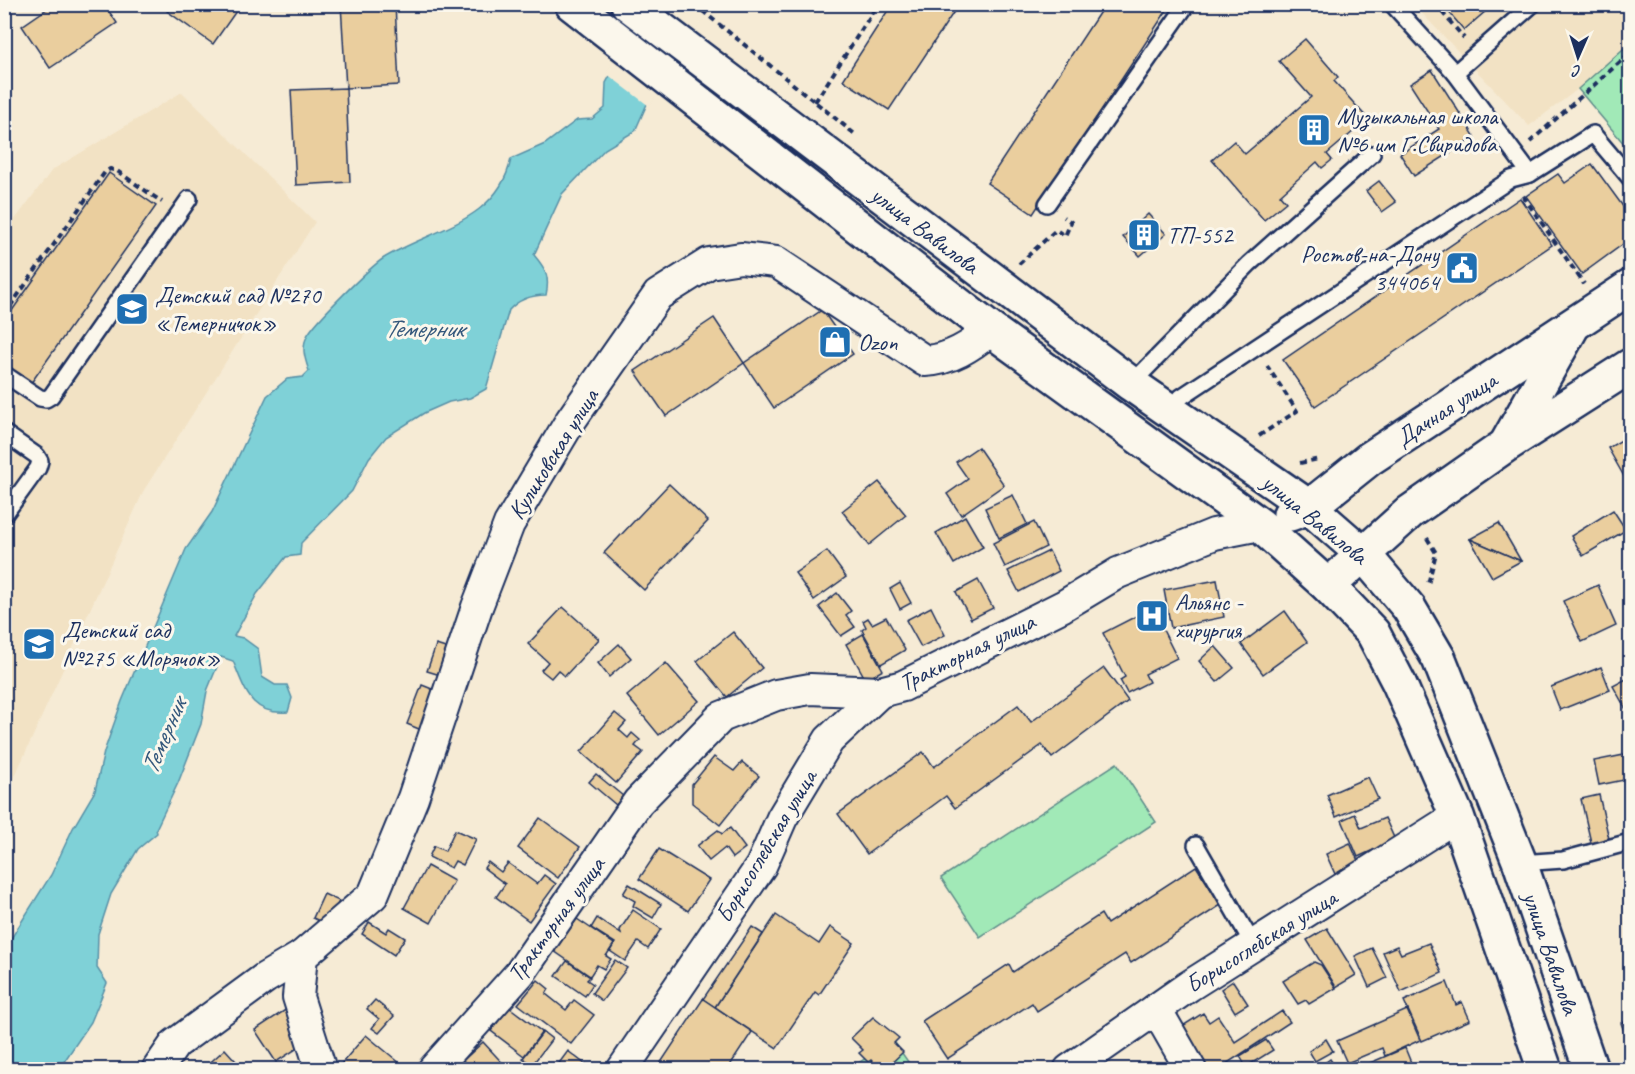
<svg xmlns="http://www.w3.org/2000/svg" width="1635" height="1074" viewBox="0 0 1635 1074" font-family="Caveat,sans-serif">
<rect width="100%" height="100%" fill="#f6ebd5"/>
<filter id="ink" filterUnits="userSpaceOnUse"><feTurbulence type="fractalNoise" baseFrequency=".0167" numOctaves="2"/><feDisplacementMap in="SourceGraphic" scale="12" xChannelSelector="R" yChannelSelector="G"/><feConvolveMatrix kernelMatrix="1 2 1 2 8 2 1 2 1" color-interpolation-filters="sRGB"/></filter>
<g filter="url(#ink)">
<g fill="#f2e2c4">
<path d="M1414,5H1630V43L1578,89L1529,126Z"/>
<path d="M182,92L315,222L144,490L5,798V233L52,170Z"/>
</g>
<g fill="#a1e9b7" stroke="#5e8c8a" stroke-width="1.5">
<path d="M1630,43V151L1578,89Z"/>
<path d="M1117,763L1156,822L980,937L941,878Z"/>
<path d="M893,1040L913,1069L848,1070Z"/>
</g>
<path fill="#7fd1d7" stroke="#5790a7" stroke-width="1.5" d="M649,5H707L647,104L635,131L605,149L562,194L534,255C546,269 550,277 546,295C531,295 519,299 509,310L486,389L470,398L449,402L424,413L386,437L369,458L352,491L301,543L300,555L286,557L257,594L234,636L243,638L258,649L262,677L275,685H287L292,698L288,712C251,715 246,692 233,661L221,657L207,691L201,724L178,783L156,829L157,833L138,849L111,894L98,934L97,968L107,983L91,1022L59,1069L5,1070V948L51,875L73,828L95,791L104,752L122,701L186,549L212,512L267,396L287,379L303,377L309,371C305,359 301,348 307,336C314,322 370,267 384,258C431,229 498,222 511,159L545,144L577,120L592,119L605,108L606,83Z"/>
<path fill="#f6ebd5" d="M646,4L701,5L708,10L649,106L607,74Z"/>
<g fill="#eace9e" stroke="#1b2f5e" stroke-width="1.5">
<path d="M54,4H104L117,23L50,68L22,26Z"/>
<path d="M172,4H241L213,44L167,11Z"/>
<path d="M341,4H395L399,85L346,88Z"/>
<path d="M892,4H959L889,110L843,80Z"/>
<path d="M1105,4H1171L1033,214L987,183Z"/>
<path d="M1442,4H1494L1464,30Z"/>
<path d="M1305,39L1338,77L1334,81L1368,119L1327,154L1332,160L1322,168L1317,162L1280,195L1286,202L1264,220L1212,160L1234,141L1245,154L1311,97L1279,61Z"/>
<path d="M1432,70L1475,137L1414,176L1400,154L1439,129L1410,84Z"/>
<path d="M346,88L350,182L296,185L291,90Z"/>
<path d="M1592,164L1630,216V239L1582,274L1526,196L1558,174L1565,183Z"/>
<path d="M109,173L156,206L31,383L4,365V322Z"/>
<path d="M1379,181L1396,202L1382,212L1366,191Z"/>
<path d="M1520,198L1552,245L1315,406L1283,360Z"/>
<path d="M1148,214L1166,234L1140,256L1123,237Z"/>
<path d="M822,310L853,354L774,408L744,363Z"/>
<path d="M714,318L744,363L666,416L635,371Z"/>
<path d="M1630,435V487L1608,448Z"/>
<path d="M978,447L1004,485L961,515L947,494L968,479L956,462Z"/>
<path d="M879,482L906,515L869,545L842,511Z"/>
<path d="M669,484L708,521L644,590L604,553Z"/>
<path d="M1013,495L1027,524L999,538L985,508Z"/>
<path d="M1613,510L1626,530L1583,556L1571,536Z"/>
<path d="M965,516L983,547L954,564L936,533Z"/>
<path d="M1034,522L1046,547L1005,567L993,543Z"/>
<path d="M1499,523L1521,561L1470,539Z"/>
<path d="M1470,539L1521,561L1492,577Z"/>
<path d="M827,551L846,577L814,600L795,573Z"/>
<path d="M1049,551L1059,571L1019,592L1008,571Z"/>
<path d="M978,580L993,608L971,619L956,592Z"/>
<path d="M1217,580L1224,617L1171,628L1164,590Z"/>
<path d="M900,583L911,603L900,609L890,589Z"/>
<path d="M1598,585L1616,626L1582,642L1563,601Z"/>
<path d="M837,593L851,611L846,615L855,627L841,636L819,607Z"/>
<path d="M563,607L599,639L565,676L558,670L551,678L541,670L548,662L528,644Z"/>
<path d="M931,607L945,635L921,647L906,620Z"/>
<path d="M1152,608L1177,658L1145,674L1149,682L1127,693L1120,680L1125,677L1103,633Z"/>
<path d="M1285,611L1307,642L1263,674L1241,644Z"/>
<path d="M886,617L905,650L881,664L862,630L866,627L863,621L868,618L872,624Z"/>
<path d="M733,632L762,668L727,697L697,661Z"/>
<path d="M863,634L883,670L866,680L846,644Z"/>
<path d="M619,644L631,658L609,677L598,663Z"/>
<path d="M436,645L455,651L447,677L427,671Z"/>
<path d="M1215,646L1234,668L1217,682L1199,661Z"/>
<path d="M666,663L699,701L659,735L627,696Z"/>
<path d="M1601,667L1610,690L1560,710L1551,687Z"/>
<path d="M1104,668L1128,701L1052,758L1042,745L955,808L946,796L867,854L838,814L923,752L934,767L1018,705L1031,722Z"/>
<path d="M1630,677V709L1627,711L1613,686Z"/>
<path d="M422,685L442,693L426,732L407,724Z"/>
<path d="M615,713L626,722L619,730L628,738L632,733L640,740L635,746L643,752L616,783L581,752Z"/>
<path d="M1624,755L1629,779L1599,785L1594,761Z"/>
<path d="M714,757L734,771L742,762L759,776L720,825L692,803V784Z"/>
<path d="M596,774L623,796L616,805L589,782Z"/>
<path d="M1368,777L1378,799L1336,817L1327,795Z"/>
<path d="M1599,795L1610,843L1592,847L1581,799Z"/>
<path d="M1355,814L1361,828L1385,818L1395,840L1358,857L1342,820Z"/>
<path d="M540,818L580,847L558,878L518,848Z"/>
<path d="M730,828L745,848L732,858L725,848L709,861L697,846L718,830L722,834Z"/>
<path d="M455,830L476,839L463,865L455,861L451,868L429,857L434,846L445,851Z"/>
<path d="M1350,843L1359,863L1335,874L1326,854Z"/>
<path d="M659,849L709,880L688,911L639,879Z"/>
<path d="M488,862L501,872L508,863L537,884L544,875L556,884L529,921L496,897L505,884L484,868Z"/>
<path d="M427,866L454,881L431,923L404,908Z"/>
<path d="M1196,866L1221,905L1131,963L1125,954L1037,1011L1032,1003L947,1059L922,1021L1009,964L1013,972L1101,914L1107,924Z"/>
<path d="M629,884L661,904L653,918L633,906L635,901L623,894Z"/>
<path d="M324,894L339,901L328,925L313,918Z"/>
<path d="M633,910L661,929L648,949L638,942L625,961L610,951L615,943L591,928L597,918L621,934L620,930Z"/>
<path d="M776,915L819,944L830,927L854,943L819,995L815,992L777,1048L715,1007Z"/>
<path d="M577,919L614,944L606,956L611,959L604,969L597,965L590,976L554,951Z"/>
<path d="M369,922L386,933L389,928L405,938L394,955L362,934Z"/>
<path d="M752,927L763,934L715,1007L703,999Z"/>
<path d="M1327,928L1356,975L1336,987L1307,940Z"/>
<path d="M1429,943L1442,973L1401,992L1383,952L1397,946L1401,954Z"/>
<path d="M1372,948L1387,978L1369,987L1355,956Z"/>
<path d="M615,960L627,968L602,1001L592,993Z"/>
<path d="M567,961L590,977L587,980L593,984L585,996L556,976Z"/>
<path d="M1314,962L1321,965L1336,988L1309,1004L1306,1000L1298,1004L1283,981Z"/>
<path d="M538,980L549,989L546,994L566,1010L574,1000L594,1015L571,1044L518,1004Z"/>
<path d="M1233,981L1248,1004L1235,1012L1221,989Z"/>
<path d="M1447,982L1456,1005L1462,1002L1470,1020L1422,1041L1404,1001Z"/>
<path d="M703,999L752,1032L727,1070H656Z"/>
<path d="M375,1000L394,1016L379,1033L372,1028L379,1019L367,1009Z"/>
<path d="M290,1007L301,1046L276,1062L255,1030Z"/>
<path d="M509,1007L542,1032L524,1056L491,1031Z"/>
<path d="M1407,1010L1420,1040L1385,1056L1382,1048L1347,1063L1337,1041Z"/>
<path d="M1282,1011L1290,1022L1217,1070H1208L1181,1027L1203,1013L1209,1022L1218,1016L1235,1042Z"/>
<path d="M873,1017L899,1038L894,1043L903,1052L884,1070H880L871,1060L868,1062L859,1053L863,1050L851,1038Z"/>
<path d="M1630,1020V1045H1629L1621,1023Z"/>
<path d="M543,1032L552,1039L532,1065L523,1058Z"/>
<path d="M366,1035L401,1064L396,1070H336Z"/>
<path d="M1326,1039L1333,1051L1315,1061L1309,1051Z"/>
<path d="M1266,1040L1273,1050L1246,1067L1240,1056Z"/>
<path d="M483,1042L508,1069L459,1070L456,1067Z"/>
<path d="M1405,1048L1414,1070H1373L1370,1063Z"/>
<path d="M225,1049L244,1070H202Z"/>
<path d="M568,1051L586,1065L582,1070H554Z"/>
<path d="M1330,1059L1337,1070H1319L1318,1068Z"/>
<path d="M1265,1063L1269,1070H1255Z"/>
</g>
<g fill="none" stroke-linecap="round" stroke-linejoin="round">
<defs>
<g id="service">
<path d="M1392,4L1455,73L1530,174L1593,134L1630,178"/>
<path d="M1455,73L1533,4"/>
<path d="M1047,204L1187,4"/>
<path d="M4,374L40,398L46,399L51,396L189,199"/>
<path d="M1131,384L1249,264L1372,154"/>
<path d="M1169,410L1181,397L1511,179L1530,174"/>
<path d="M4,433L37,456L40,461L38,468L4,515"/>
<path d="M1196,845L1254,946"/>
<path d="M1520,863L1563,860L1630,842"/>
</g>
<g id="minor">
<path d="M1156,1009L1191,1070"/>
<path d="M157,1070L175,1044L265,978L302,956"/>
<path d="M321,1070L298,997L302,956L373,895L413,798L477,607L509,524L571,420L658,295L709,263L741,258L776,262L925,361C950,360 971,346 991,330"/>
<path d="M433,1070L520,973L638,802L721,717L776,695L810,689L880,692L903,686L1063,606L1118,573L1214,534L1260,525"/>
<path d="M622,1070L761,866L782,818L829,740L880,692"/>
<path d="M1069,1070L1189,986L1457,816"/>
</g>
<g id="primary">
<path d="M572,4L991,330L1260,525L1328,586L1373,633L1399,683L1457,816L1545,1070"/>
<path d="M628,4L1131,384L1309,507L1364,555L1409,608L1439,659L1520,863L1591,1070"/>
<path d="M1508,441L1571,329"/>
<path d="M1290,514L1309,507L1369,459L1630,287"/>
<path d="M1328,586L1410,512L1506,445L1630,366"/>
</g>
</defs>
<use href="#service" stroke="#1b2f5e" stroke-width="20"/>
<use href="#minor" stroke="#1b2f5e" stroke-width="34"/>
<use href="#primary" stroke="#1b2f5e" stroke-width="38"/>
<g stroke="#1b2f5e" stroke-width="4" stroke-dasharray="6 4.5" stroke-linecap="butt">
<path d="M694,4L856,135"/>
<path d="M1435,4L1464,38"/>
<path d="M815,102L878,4"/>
<path d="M1530,142L1630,53"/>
<path d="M1523,196L1584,284"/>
<path d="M1019,264L1056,230L1065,236L1071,222L1064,217"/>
<path d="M4,315L105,172L110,169L117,171L162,202"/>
<path d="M1259,436L1297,411L1267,366"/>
<path d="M1300,463L1319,459"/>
<path d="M1427,538L1436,553L1428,584"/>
</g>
<use href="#service" stroke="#fbf7ec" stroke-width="15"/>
<use href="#minor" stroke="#fbf7ec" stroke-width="30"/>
<use href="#primary" stroke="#fbf7ec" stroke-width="33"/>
</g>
</g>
<defs>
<symbol id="building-square" viewBox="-11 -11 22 22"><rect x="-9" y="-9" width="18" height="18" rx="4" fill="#1f6fb2" stroke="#fbf7ec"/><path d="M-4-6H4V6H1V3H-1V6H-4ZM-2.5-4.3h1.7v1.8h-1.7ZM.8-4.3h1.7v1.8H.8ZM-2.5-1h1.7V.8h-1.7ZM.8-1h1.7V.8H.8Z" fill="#fff"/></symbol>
<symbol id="civic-square" viewBox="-11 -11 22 22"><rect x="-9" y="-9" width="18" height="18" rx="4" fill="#1f6fb2" stroke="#fbf7ec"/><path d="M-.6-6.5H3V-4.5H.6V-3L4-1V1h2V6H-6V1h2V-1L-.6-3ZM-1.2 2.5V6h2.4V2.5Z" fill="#fff"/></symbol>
<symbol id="school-square" viewBox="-11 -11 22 22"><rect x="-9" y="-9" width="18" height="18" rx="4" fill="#1f6fb2" stroke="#fbf7ec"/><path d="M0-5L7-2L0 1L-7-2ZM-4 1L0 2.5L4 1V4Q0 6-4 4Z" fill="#fff"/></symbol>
<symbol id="shop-square" viewBox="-11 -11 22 22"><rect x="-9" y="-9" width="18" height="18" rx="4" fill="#1f6fb2" stroke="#fbf7ec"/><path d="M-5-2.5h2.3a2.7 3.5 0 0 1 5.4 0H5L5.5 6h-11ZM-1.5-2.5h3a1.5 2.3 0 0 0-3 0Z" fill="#fff"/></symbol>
<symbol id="hospital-square" viewBox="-11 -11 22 22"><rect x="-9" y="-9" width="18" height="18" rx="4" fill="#1f6fb2" stroke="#fbf7ec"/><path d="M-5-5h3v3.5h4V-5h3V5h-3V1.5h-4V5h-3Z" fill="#fff"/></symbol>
</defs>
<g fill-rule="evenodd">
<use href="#building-square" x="1295" y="111" width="38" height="38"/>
<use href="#building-square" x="1125" y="216" width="38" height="38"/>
<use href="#civic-square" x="1443" y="249" width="38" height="38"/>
<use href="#school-square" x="113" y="290" width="38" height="38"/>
<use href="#shop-square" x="816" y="323" width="38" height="38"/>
<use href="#hospital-square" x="1133" y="597" width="38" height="38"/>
<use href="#school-square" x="20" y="625" width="38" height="38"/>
</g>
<g text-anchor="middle" stroke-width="6" stroke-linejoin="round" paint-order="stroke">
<g font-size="24" fill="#1b2f5e" stroke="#fbf7ec" text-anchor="start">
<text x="1337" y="124">Музыкальная школа<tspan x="1337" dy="28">№6 им Г.Свиридова</tspan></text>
<text x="1167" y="243">ТП-552</text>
<text x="1439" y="262" text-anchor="end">Ростов-на-Дону<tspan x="1439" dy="28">344064</tspan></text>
<text x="155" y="303">Детский сад №270<tspan x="155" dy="28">«Темерничок»</tspan></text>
<text x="858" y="350">Ozon</text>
<text x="1175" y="610">Альянс -<tspan x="1175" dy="28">хирургия</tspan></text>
<text x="62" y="638">Детский сад<tspan x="62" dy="28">№275 «Морячок»</tspan></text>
</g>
<g font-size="24" fill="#1b2f5e" stroke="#fbf7ec">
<text transform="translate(925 230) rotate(37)" y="8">улица Вавилова</text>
<text transform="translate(1446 409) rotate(-33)" y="8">Дачная улица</text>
<text transform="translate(553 454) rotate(-58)" y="8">Куликовская улица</text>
<text transform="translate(1315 519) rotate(39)" y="8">улица Вавилова</text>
<text transform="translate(967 652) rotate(-26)" y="8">Тракторная улица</text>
<text transform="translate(766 846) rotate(-59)" y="8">Борисоглебская улица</text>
<text transform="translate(556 919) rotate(-54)" y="8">Тракторная улица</text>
<text transform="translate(1261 941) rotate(-32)" y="8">Борисоглебская улица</text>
<text transform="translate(1551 953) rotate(71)" y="8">улица Вавилова</text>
</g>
<g font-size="26" font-style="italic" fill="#34587c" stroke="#fbf7ec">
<text x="424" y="337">Темерник</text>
<text transform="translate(163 736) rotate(-67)" y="9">Темерник</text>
</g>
</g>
<rect width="1635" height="1074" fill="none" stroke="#fbf7ec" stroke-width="24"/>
<rect x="12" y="12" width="1611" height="1050" fill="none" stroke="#1b2f5e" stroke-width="2" filter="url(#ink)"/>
<g transform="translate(1578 57) rotate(183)" stroke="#fbf7ec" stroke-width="4.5" paint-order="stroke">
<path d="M0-4.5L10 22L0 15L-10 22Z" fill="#1b2f5e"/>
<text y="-9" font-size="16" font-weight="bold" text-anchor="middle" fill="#1b2f5e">С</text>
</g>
</svg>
